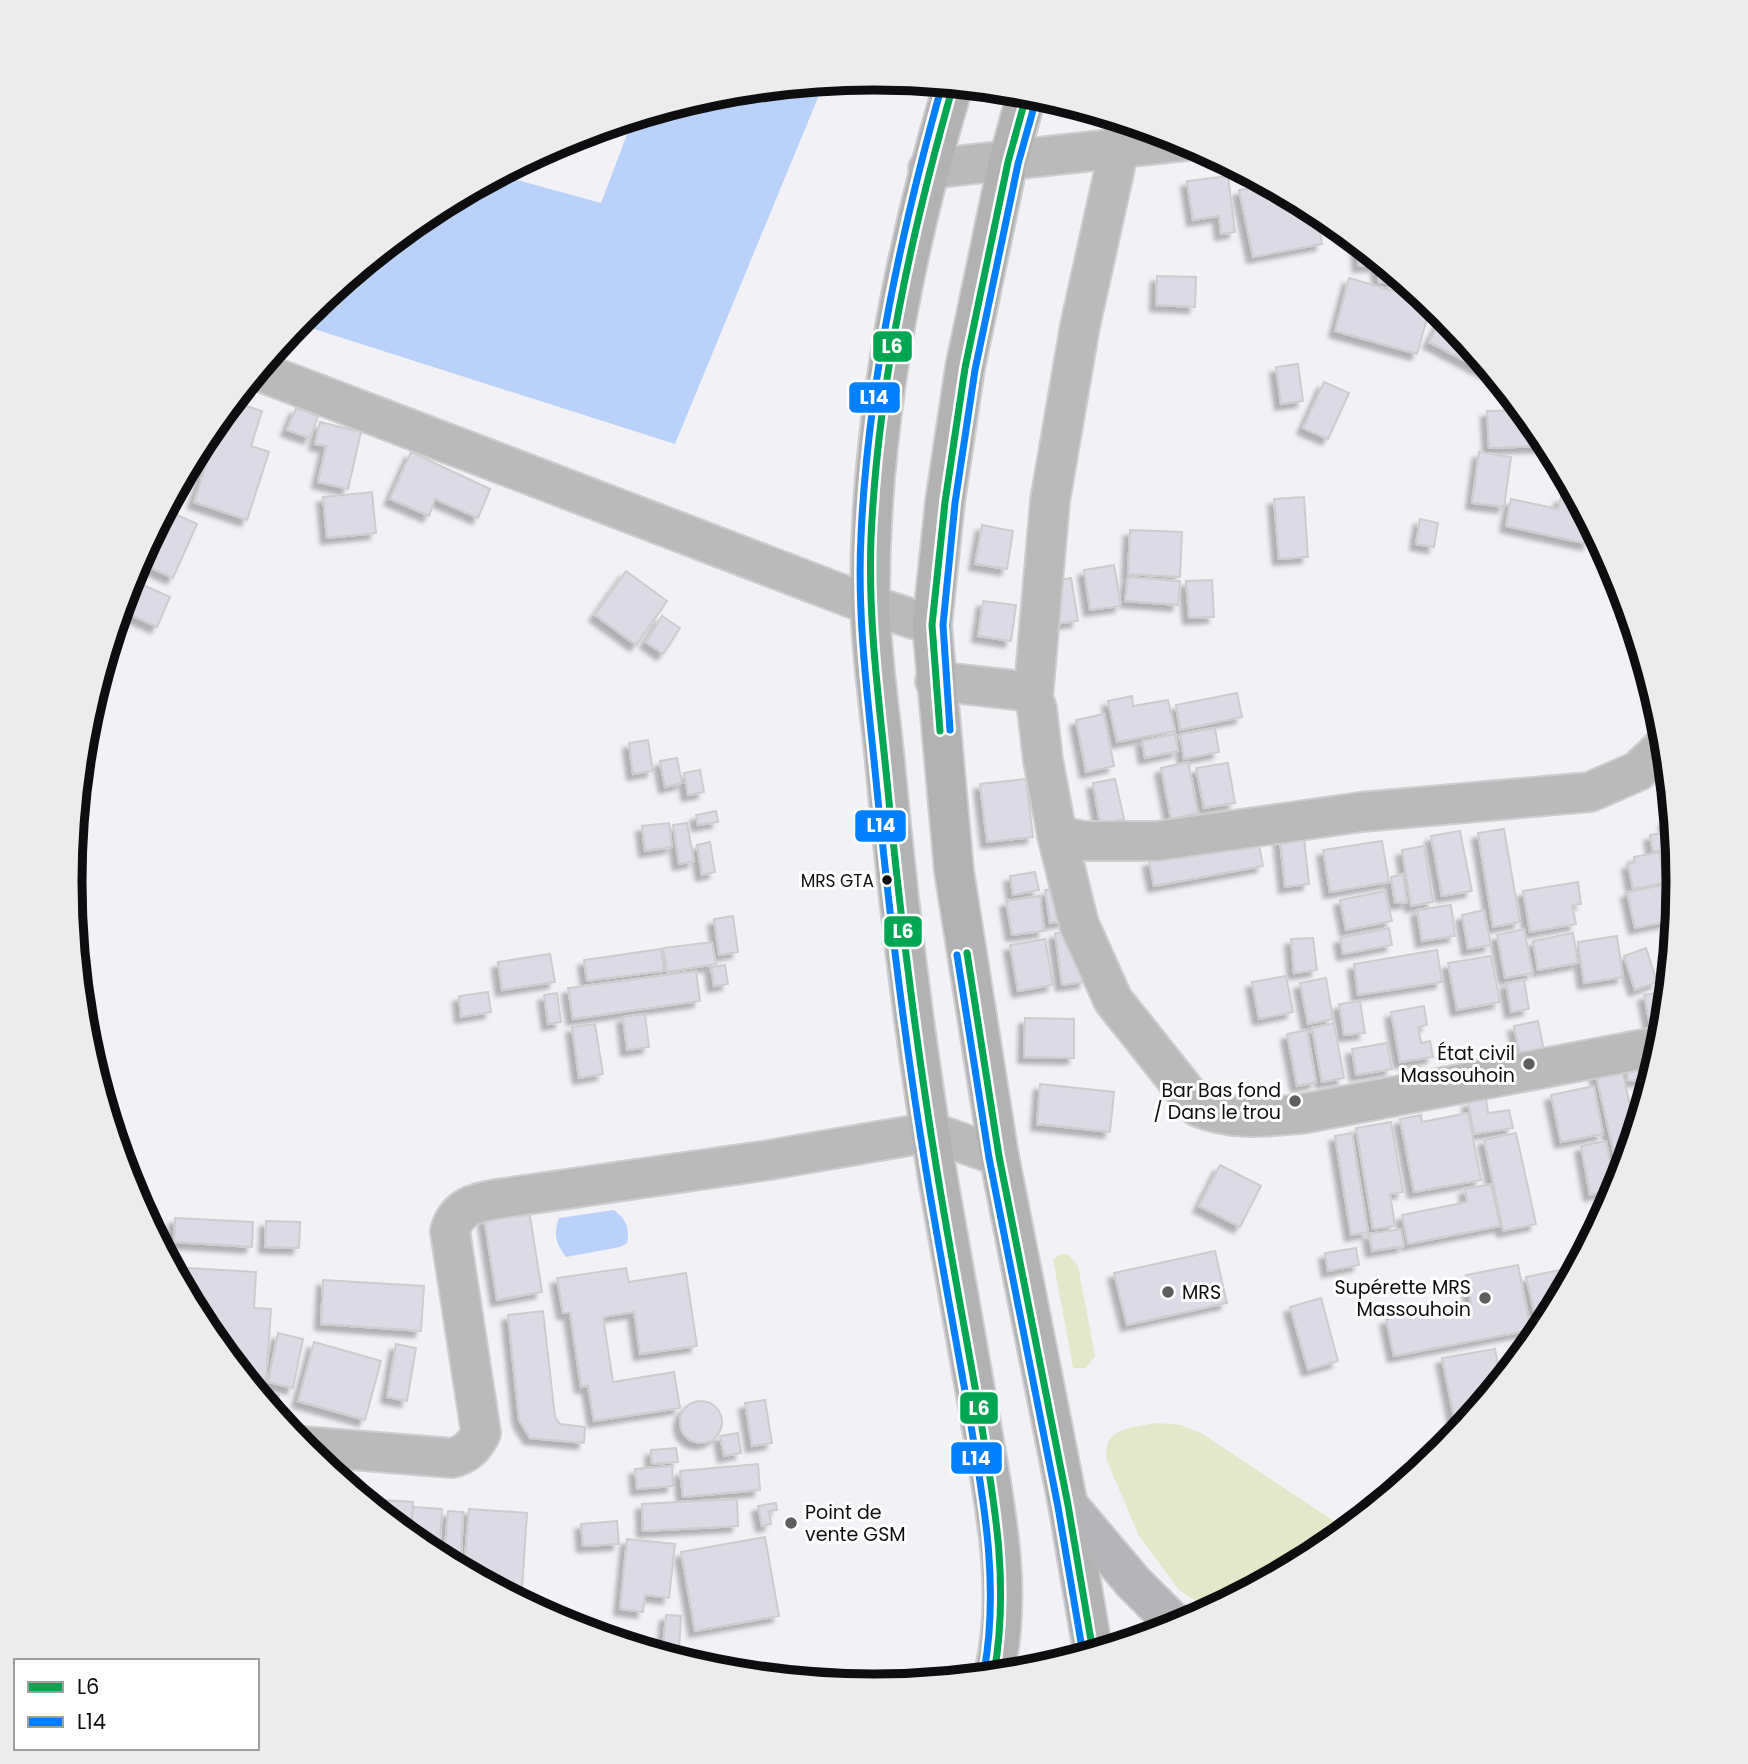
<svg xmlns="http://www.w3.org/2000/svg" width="1748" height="1764" viewBox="0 0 1748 1764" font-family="Poppins,sans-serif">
<defs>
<filter id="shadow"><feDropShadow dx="-6" dy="6" stdDeviation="2" flood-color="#0004"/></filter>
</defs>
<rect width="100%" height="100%" fill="#f2f2f6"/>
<g fill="#e3e8cb">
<path d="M1062,1254L1069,1255L1078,1266L1095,1356L1086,1368H1073L1053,1259Z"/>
<path d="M1157,1423L1181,1425L1201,1433L1343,1527L1345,1530L1320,1551L1209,1610L1179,1590L1139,1536L1107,1461C1101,1427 1131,1428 1157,1423Z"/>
</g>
<g fill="#bad1f9">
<path d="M824,83L675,444L311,328L317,304L428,213L499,175L601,203L633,119L718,93Z"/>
<path d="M614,1210C626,1219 630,1228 627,1243L620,1247L566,1257C556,1244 553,1234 559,1218Z"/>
</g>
<g fill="#dbdae5" stroke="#cdcdcf" stroke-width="2" filter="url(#shadow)">
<path d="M1228,176L1235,232L1221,234L1219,216L1193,220L1187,181Z"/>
<path d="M1267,185L1316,211L1322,244L1253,257L1239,190Z"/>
<path d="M1357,244L1403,281L1379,283L1377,265L1359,266Z"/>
<path d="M1157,276L1196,277L1195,307L1156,305Z"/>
<path d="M1349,278L1425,300L1431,304L1417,354L1335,331Z"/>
<path d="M1444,315L1491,372L1490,374L1429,342Z"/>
<path d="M1298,364L1303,401L1281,404L1276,367Z"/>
<path d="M1324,382L1349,393L1328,439L1303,428Z"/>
<path d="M233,402L262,411L251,446L269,452L247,520L194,502L222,415Z"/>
<path d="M296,408L318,416L310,438L287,430Z"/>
<path d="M1522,410L1548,446L1489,448L1487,411Z"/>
<path d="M320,422L361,432L348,489L318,482L326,446L315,444Z"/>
<path d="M411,452L490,489L478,518L435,499L429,516L390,499Z"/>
<path d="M1479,452L1511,457L1504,507L1472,503Z"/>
<path d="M372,492L376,533L327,538L323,497Z"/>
<path d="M1304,497L1308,557L1279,559L1274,499Z"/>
<path d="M1561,497L1577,500L1592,527L1588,544L1506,526L1511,499L1558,509Z"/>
<path d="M166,510L197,524L173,578L138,562Z"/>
<path d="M1420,519L1438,523L1434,547L1416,544Z"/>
<path d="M982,525L1013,531L1007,569L975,564Z"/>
<path d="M1130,530L1182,532L1180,577L1128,574Z"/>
<path d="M1114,565L1121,606L1090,610L1084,570Z"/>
<path d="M626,571L667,601L636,645L595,615Z"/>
<path d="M1128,577L1180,581L1178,605L1125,601Z"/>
<path d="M1071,578L1078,621L1055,624L1049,582Z"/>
<path d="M130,579L170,597L157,627L120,610Z"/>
<path d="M1212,580L1214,617L1189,618L1186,581Z"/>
<path d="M983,601L1016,605L1011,641L978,636Z"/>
<path d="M662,616L680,628L663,654L646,642Z"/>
<path d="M1237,693L1242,717L1180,730L1176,705Z"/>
<path d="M1132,696L1133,706L1168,700L1175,731L1117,742L1108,701Z"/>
<path d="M1104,714L1114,766L1086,772L1076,720Z"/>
<path d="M1215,728L1219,752L1184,759L1180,734Z"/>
<path d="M1175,734L1178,751L1145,758L1142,741Z"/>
<path d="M648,740L653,771L633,774L629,743Z"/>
<path d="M677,758L682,783L665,787L660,761Z"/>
<path d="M1188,762L1198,813L1171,819L1161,768Z"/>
<path d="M1228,763L1235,803L1204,808L1196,768Z"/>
<path d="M700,770L704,792L688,795L684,773Z"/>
<path d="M1026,779L1033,837L987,842L980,784Z"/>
<path d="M1115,779L1124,819L1100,824L1093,783Z"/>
<path d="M716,811L718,822L698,825L696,815Z"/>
<path d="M1672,819L1675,848L1653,852L1650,835L1667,832L1665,820Z"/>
<path d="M669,823L672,847L645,851L642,826Z"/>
<path d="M687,823L694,861L679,864L673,825Z"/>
<path d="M1303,828L1309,884L1285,887L1279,831Z"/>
<path d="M1504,829L1520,922L1493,927L1478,833Z"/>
<path d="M1460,831L1472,891L1442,896L1431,836Z"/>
<path d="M1258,840L1263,866L1154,886L1149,861Z"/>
<path d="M1382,841L1389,882L1330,892L1323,850Z"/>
<path d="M710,842L715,872L702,875L697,845Z"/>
<path d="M1424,846L1433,902L1411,906L1402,850Z"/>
<path d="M1659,852L1665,883L1633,889L1628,864L1635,862L1634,857Z"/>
<path d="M1675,855L1678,882L1675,908L1666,857Z"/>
<path d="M1035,872L1039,890L1013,895L1010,876Z"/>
<path d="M1403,874L1407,902L1395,903L1391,877Z"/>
<path d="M1578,882L1581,904L1572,905L1576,924L1530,932L1523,891Z"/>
<path d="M1668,884L1674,920L1635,928L1627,892Z"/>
<path d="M1065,887L1070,920L1050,923L1045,890Z"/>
<path d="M1385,891L1392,921L1346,930L1340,900Z"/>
<path d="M1040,896L1044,931L1012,935L1006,901Z"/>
<path d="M1451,905L1455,936L1422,941L1417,910Z"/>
<path d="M1484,910L1491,945L1468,949L1462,915Z"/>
<path d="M733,916L738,952L719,955L714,919Z"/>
<path d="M1389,928L1392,945L1343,954L1340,938Z"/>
<path d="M1524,929L1533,973L1505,978L1497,935Z"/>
<path d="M1078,930L1085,982L1062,985L1055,933Z"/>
<path d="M1573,933L1578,963L1538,970L1533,941Z"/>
<path d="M1617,936L1623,977L1584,983L1578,942Z"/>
<path d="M1313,938L1317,970L1294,973L1291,939Z"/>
<path d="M1045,939L1053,985L1018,991L1010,945Z"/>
<path d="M712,942L716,964L667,972L663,948Z"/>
<path d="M1646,948L1657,982L1635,990L1624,956Z"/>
<path d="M661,949L664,971L587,981L584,960Z"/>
<path d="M1437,950L1442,982L1358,995L1354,964Z"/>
<path d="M550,954L555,982L502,990L498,962Z"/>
<path d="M1491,956L1500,1002L1457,1010L1448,963Z"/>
<path d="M725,965L728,984L714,986L711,967Z"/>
<path d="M696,971L700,1001L573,1019L568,988Z"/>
<path d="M1286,976L1293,1012L1259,1019L1252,982Z"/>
<path d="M1326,978L1333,1019L1308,1024L1300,983Z"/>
<path d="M1524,980L1529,1009L1511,1012L1506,983Z"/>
<path d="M1667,991L1664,1022L1650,1025L1644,995Z"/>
<path d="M488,992L491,1012L461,1017L459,996Z"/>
<path d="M557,993L561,1022L548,1024L544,995Z"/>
<path d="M1360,1001L1365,1033L1344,1035L1339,1004Z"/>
<path d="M1424,1006L1427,1025L1418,1027L1421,1043L1430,1041L1433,1057L1400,1062L1391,1012Z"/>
<path d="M645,1014L649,1047L627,1050L623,1017Z"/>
<path d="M1025,1018L1074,1019V1058L1024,1057Z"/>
<path d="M1538,1021L1545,1056L1521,1060L1514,1026Z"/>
<path d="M1334,1023L1344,1078L1322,1082L1312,1028Z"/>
<path d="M595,1024L603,1074L579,1078L572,1027Z"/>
<path d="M1307,1030L1316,1082L1297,1086L1287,1034Z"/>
<path d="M1387,1043L1392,1069L1356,1075L1352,1049Z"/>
<path d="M1643,1061L1645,1079L1628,1081L1626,1064Z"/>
<path d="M1621,1065L1635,1128L1620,1180L1595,1071Z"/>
<path d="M1040,1084L1114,1092L1110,1132L1037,1124Z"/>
<path d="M1594,1086L1603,1134L1561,1142L1551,1095Z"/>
<path d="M1486,1099L1488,1113L1509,1110L1513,1128L1474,1134L1468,1102Z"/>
<path d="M1468,1113L1481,1180L1414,1192L1400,1119L1421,1115L1422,1122Z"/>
<path d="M1391,1122L1403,1192L1390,1194L1395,1226L1373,1229L1356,1128Z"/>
<path d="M1352,1133L1368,1232L1351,1235L1335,1136Z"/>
<path d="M1516,1133L1536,1224L1503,1231L1484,1140Z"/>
<path d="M1606,1141L1615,1189L1590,1195L1581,1146Z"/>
<path d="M1220,1165L1261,1186L1240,1227L1199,1206Z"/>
<path d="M1491,1184L1500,1226L1408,1244L1402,1215L1467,1202L1465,1189Z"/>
<path d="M529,1210L542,1292L497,1300L484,1218Z"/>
<path d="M175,1218L253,1222L252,1247L174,1242Z"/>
<path d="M266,1221L300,1222L299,1248L265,1247Z"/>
<path d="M1401,1229L1404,1246L1372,1251L1369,1234Z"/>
<path d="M1356,1248L1359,1265L1328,1271L1325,1253Z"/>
<path d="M1215,1251L1227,1303L1127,1325L1114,1273Z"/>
<path d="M1518,1265L1531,1330L1394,1356L1386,1319L1471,1303L1466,1275Z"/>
<path d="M1575,1267L1554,1307L1534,1311L1526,1277Z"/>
<path d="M188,1268L256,1272L254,1308L271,1309L266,1381L248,1380L205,1328L186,1293Z"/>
<path d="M626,1268L629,1282L686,1273L697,1346L640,1354L634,1312L603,1317L613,1382L674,1372L680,1408L594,1421L588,1386L581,1387L570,1313H563L557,1278Z"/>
<path d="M323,1280L424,1286L421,1331L321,1324Z"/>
<path d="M1321,1298L1338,1361L1308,1370L1290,1307Z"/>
<path d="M543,1311L555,1417L560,1424L585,1427L584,1443L530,1438L519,1420L508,1315Z"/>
<path d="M278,1333L303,1339L293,1388L268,1382Z"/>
<path d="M314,1342L381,1361L365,1420L298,1401Z"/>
<path d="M396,1344L416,1348L407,1401L387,1397Z"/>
<path d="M1495,1349L1501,1379L1457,1432L1442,1358Z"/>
<path d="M255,1389L279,1395L275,1413Z"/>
<path d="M765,1400L772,1443L752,1446L745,1403Z"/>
<circle cx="701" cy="1422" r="21"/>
<path d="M738,1433L741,1453L724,1456L720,1436Z"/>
<path d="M676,1448L678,1462L652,1464L651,1450Z"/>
<path d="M758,1464L760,1490L683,1497L680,1471Z"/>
<path d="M672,1466L673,1486L637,1489L635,1469Z"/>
<path d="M737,1499L738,1526L643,1531L642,1504Z"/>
<path d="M382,1500L413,1502L411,1537L381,1513Z"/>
<path d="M776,1503L777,1510L769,1511L771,1524L762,1526L758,1506Z"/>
<path d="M413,1507L442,1509L439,1557L411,1537Z"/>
<path d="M469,1509L527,1513L522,1590L498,1588L464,1570Z"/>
<path d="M448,1511L463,1512L461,1560L444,1559Z"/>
<path d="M617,1521L619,1544L583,1546L581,1524Z"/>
<path d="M765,1537L779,1616L695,1631L681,1552Z"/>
<path d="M627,1539L675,1544L669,1598L645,1595L643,1612L620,1609Z"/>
<path d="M666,1615L681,1616L679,1649L663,1648Z"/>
</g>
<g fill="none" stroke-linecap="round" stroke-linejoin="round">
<defs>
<g id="minor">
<path d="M928,169L1186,141"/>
<path d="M258,371L870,605L932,625"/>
<path d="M935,681L1024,691L1033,698L1037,709L1043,760L1057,835L1084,841H1157L1361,812L1590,792L1638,771L1665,745"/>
<path d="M1033,698L1050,501L1080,326L1125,122"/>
<path d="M1057,835L1079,924L1113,1000L1198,1107C1232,1121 1264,1117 1301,1114L1660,1046"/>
<path d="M302,1446L452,1458C467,1454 474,1447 481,1433L450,1231C457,1207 474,1203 497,1199L769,1160L931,1132L999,1156"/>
</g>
<g id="primary">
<path d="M953,86C904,250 869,430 870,602C871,655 880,710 885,763C898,902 915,1042 938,1179C952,1259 966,1338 980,1418C994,1501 1014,1590 994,1674"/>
<path d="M1027,93L1008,162L965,368L945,502L932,625L954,871L999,1156L1068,1505L1093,1652"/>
</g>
<path id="trunk" d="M1068,1505L1133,1582L1177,1626"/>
</defs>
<use href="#minor" stroke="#ceced0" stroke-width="42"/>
<use href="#primary" stroke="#ceced0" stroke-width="42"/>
<use href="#trunk" stroke="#ceced0" stroke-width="42"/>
<use href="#minor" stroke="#bbbaba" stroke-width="38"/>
<use href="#primary" stroke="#b3b2b3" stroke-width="38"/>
<use href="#trunk" stroke="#b5b4b6" stroke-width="38"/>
<defs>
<g id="bus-1">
<path d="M953,86C911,234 878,384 871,538C868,617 878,693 886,771C899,905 915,1038 937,1171C950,1251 965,1330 979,1410C994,1500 1010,1583 994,1674"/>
<path d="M940,731L932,625L945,502L965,368L1008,162L1027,93"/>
<path d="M967,953L999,1156L1068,1505L1093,1652"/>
</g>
<g id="bus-2">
<path d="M942,85C901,232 868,383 861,536C857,615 867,691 875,770C888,903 904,1037 926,1170C939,1249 954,1329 968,1408C983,1497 1000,1583 984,1672"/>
<path d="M950,730L943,625L955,503L975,370L1018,164L1037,96"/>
<path d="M957,955L989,1158L1058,1507L1083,1654"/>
</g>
</defs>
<use href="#bus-1" stroke="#fff" stroke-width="12"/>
<use href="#bus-2" stroke="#fff" stroke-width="12"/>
<use href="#bus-1" stroke="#00a651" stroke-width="7"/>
<use href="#bus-2" stroke="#007fff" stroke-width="7"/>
</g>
<circle fill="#0e0e10" stroke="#fff" stroke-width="2.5" cx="887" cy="880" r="6"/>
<g fill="#5e5e60" stroke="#fff" stroke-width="2.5">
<circle cx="1529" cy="1064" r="7"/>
<circle cx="1295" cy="1101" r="7"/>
<circle cx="1168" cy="1292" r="7"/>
<circle cx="1485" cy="1298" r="7"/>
<circle cx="791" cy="1523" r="7"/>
</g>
<g text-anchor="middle" stroke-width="6" stroke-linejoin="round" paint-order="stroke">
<g font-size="17" fill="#0e0e10" stroke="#fff" text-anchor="end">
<text x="874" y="887">MRS GTA</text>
</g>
<g font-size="19" fill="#0e0e10" stroke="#fff" text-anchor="end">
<text x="1515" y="1060">État civil<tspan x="1515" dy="22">Massouhoin</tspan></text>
<text x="1281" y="1097">Bar Bas fond<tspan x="1281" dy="22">/ Dans le trou</tspan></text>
<text x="1471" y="1294">Supérette MRS<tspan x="1471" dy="22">Massouhoin</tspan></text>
<text x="1182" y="1299" text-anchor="start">MRS</text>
<text x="805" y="1519" text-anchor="start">Point de<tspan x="805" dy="22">vente GSM</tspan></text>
</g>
</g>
<path d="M0 0H1748V1764H0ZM82 882a792 792 0 1 1 1584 0a792 792 0 1 1-1584 0Z" fill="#ececec" fill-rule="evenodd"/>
<path fill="none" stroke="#0e0e10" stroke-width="9" d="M82 882a792 792 0 1 1 1584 0a792 792 0 1 1-1584 0Z"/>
<g stroke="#fff" stroke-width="2.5">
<rect x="872" y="330" width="41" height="33" rx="7" fill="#00a651"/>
<rect x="848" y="381" width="53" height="33" rx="7" fill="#007fff"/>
<rect x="854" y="809" width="53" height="34" rx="7" fill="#007fff"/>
<rect x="883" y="915" width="40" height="33" rx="7" fill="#00a651"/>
<rect x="959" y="1391" width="40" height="34" rx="7" fill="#00a651"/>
<rect x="950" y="1441" width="53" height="34" rx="7" fill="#007fff"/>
</g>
<g font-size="19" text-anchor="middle" font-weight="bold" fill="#fff">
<text x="892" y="353">L6</text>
<text x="874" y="404">L14</text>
<text x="881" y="832">L14</text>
<text x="903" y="938">L6</text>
<text x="979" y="1415">L6</text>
<text x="976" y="1465">L14</text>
</g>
<rect x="14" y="1659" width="245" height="91" fill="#ffffff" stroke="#9f9f9f" stroke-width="2"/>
<rect x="28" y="1682" width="35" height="10" fill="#00a651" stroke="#9f9f9f" stroke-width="2"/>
<text x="77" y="1694" font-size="21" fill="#0e0e10">L6</text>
<rect x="28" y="1717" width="35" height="10" fill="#007fff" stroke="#9f9f9f" stroke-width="2"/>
<text x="77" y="1729" font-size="21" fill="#0e0e10">L14</text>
</svg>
